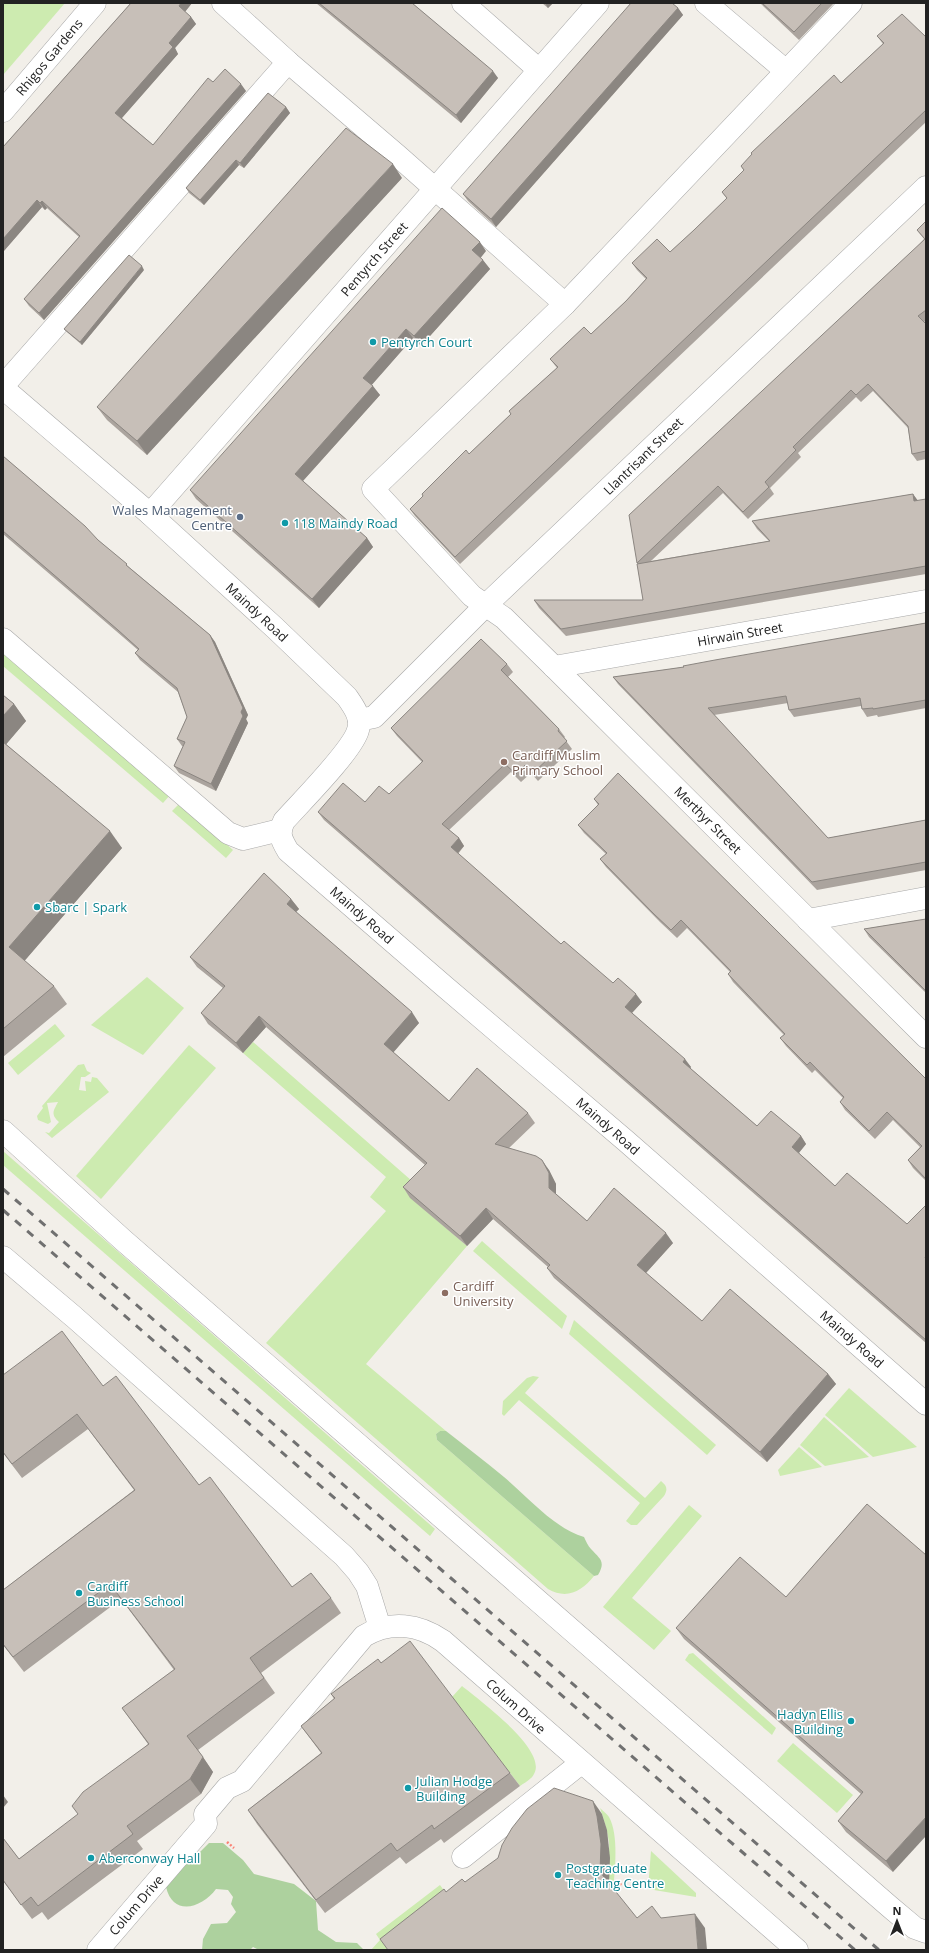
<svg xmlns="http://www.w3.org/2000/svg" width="929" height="1953" viewBox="0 0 929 1953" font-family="'Open Sans',sans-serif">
<rect width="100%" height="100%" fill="#f2efe9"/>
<g fill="#cdebb0">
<path d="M3,3H65L3,75Z"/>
<path d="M3,650L170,795L163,803L3,666Z"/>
<path d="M180,803L233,850L226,858L172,811Z"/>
<path d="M147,977L184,1008L143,1055L91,1025Z"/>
<path d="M55,1024L65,1036L18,1075L8,1063Z"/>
<path d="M253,1042L420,1188L411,1198L467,1246L366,1364L446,1431H440L436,1434L437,1440L594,1576C582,1591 567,1600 548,1589L266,1343L386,1211L370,1197L386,1177L243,1053Z"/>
<path d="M189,1045L216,1068L101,1199L76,1176Z"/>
<path d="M84,1064L87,1071L91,1073L85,1077H81L79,1090L86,1091L85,1081L91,1082L92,1077L97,1078L109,1092L52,1138L45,1132L49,1133L59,1122C50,1114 54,1110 58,1102L47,1103L51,1122L48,1124L38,1120L37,1116L43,1108L42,1106L78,1065Z"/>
<path d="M3,1151L435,1529L430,1536L3,1165Z"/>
<path d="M482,1241L567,1316L562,1329L473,1251Z"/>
<path d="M574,1320L716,1445L707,1455L569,1334Z"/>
<path d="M533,1376L539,1377L525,1393L645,1498L661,1481C667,1486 668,1489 664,1496L637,1525H631L626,1521L640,1503L519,1400L504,1416L502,1414L503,1401L527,1378Z"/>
<path d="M849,1388L917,1447L873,1457L825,1415Z"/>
<path d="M824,1417L869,1457L825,1466L800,1445Z"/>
<path d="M799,1447L822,1467L780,1476L778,1470Z"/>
<path d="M689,1505L702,1516L632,1598L671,1631L654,1650L603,1607Z"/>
<path d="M693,1653L776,1728L772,1735L685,1660L689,1654Z"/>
<path d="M462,1686C479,1700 548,1750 534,1774C532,1779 524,1783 520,1786L452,1697Z"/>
<path d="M793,1743L853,1795L837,1813L777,1761Z"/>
<path d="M600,1808C603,1811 607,1814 609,1817C619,1835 615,1871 613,1891C606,1881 610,1855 609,1842C607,1830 604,1819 600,1808Z"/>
<path d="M651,1851L696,1893V1897L648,1889Z"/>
<path d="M440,1885L453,1903L392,1950H371L380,1940L376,1934Z"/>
</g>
<g fill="#add19e">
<path d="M440,1431H446C465,1446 485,1461 504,1477C527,1496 555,1529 584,1537C586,1541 588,1546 591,1549C600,1559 606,1561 598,1575L594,1576L437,1440L436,1434Z"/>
<path d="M209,1843H223L243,1860L254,1874L294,1884L316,1901L318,1930L336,1942L357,1943L364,1950H259L253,1947L250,1950H202L203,1939L211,1924L227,1923L236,1912L231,1904L233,1897L228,1890L216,1889C202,1908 173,1917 166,1887L176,1868L189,1863Z"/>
</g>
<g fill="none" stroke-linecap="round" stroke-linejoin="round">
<defs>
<g id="minor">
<path d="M223,3L288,62L398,156L565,304"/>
<path d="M463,3L539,70"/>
<path d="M706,3L786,71"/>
<path d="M851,3L565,304L373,489L472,596L504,618L554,667L926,1037"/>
<path d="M3,111L95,3"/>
<path d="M3,386L288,62"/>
<path d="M3,388L150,514L275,628L347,697C354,707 362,718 358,730C353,750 300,803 284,821C278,834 281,839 288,851L444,986L626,1141L926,1404"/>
<path d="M150,514L598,3"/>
<path d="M3,639L228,833L243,839L280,830"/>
<path d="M554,667L926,601"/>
<path d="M359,720L374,717L486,605L926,187"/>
<path d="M808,920L926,898"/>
<path d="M3,1131L123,1240L890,1907L915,1928L926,1932"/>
<path d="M3,1257L74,1317L344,1556L358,1572L367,1586L380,1628"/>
<path d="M463,1857L581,1763"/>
<path d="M98,1950L206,1824L205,1814L227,1788L242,1781L364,1636C390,1620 419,1624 443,1641L797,1950"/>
</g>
</defs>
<use href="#minor" stroke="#a9a9a9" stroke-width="23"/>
<g stroke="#fa8072" stroke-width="2.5" stroke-dasharray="2 2" stroke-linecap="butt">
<path d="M227,1842L234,1848"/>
<path d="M620,1885L621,1883"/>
<path d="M631,1887V1884"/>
<path d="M640,1889L641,1886"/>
</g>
<use href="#minor" stroke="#fff" stroke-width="22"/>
<g stroke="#707070" stroke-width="3" stroke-dasharray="8 8" stroke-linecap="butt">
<path d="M3,1189L879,1950"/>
<path d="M3,1210L855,1950"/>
</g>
</g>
<g fill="#aba49e">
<path d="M131,3H192L185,12L191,17L196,24L175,48L178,54L122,118L153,145L213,82L246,91L44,320L29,306L24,299L79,237L47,208L45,210L42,207L3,252V147Z"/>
<path d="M316,3H412L498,78L461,123Z"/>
<path d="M542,3H553L548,8Z"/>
<path d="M760,3H834L799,40Z"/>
<path d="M678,8L683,15L496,227L468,201L463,194Z"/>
<path d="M877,36L926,37V122L460,564L415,516L410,509L423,497L422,494L469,454L511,414L509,411L557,368L550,359L591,334L626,301L646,279L637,270L632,263L670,252L694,230L727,199L722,192L744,171L741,166L841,83L883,44Z"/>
<path d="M286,107L290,113L244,168L239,165L204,205L189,193L186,188Z"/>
<path d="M402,178L147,455L107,420L97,407Z"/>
<path d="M926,221V321L924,322L926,324V459L917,461L912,454L908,428L873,391L861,402L856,397L798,453L801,457L770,488L774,494L748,519L723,493L651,561L769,541L757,529L752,521L913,494L918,501L926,499V574L566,636L539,608L534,600H643L637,563L924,239L917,230Z"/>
<path d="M486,251L480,257L490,269L421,346L413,338L371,385L380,395L303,481L367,538L373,547L319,608L196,499L190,490Z"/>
<path d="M144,270L82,345L67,332L64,329Z"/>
<path d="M3,456L130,568L210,635L215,642L248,715L246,719L248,723L216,791L179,773L174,766L183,746H182L177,739L187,717L178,692L140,660L135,653L138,650L123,637L3,534Z"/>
<path d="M926,623V708L878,717L877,715L867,717L862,709L861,706L794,717L789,710L788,703L714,715L828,838L926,820V870L817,890L618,684L613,677L684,667Z"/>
<path d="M507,664L513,672L508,677L559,729L565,737L564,738L572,749L538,781L531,773L521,782L511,772L449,830L459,838L464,846L458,854L561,944L613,983L642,1002L632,1013L691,1067L690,1068L757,1126L801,1136L806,1144L799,1153L835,1186L907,1224L926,1205V1343L324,820L318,812L365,802L389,794L422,762L397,736L391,728Z"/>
<path d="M3,695L14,704L26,721L6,744L122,848L24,961L54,986L67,1004L3,1057Z"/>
<path d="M594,799L926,1079V1181L913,1168L908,1160L920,1147L893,1120L875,1139L845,1110L840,1102L843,1098L815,1070L812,1073L786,1046L780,1038L784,1035L733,982L728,974L730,972L687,928L677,938L660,922L606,867L600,859L606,854L584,833L578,825L598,805Z"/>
<path d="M291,899L299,909L296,912L419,1023L393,1052L449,1101L528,1113L535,1123L509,1148L549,1170L556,1184V1194L587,1221L673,1243L646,1273L702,1321L828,1374L836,1384L767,1462L554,1278L547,1268L548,1267L493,1219L467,1246L410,1198L403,1187L425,1165L266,1027L243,1053L208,1024L201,1013L223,988L197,967L190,957Z"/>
<path d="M926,919V993L869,937L864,929Z"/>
<path d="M3,1375L103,1386L199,1485L292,1587L331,1598L341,1613L261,1673L275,1693L198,1750L213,1772L201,1794L137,1841L143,1849L48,1920L42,1912L32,1919L3,1881V1838L19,1859L78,1815L148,1744L122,1708L174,1670L121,1599L24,1672L3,1645V1590L134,1490L88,1429L22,1478L3,1453Z"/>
<path d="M867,1504L893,1872L846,1832L838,1821L861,1794L684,1639L676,1628L786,1597Z"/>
<path d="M381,1663L510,1773L520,1786L444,1843L441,1839L406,1864L400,1857L325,1913L257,1824L248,1810L321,1753L301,1726L334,1699L331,1694Z"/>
</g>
<g fill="#8b8681">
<path d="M181,3H192L184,13L179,6Z"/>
<path d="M545,3H553L548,8Z"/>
<path d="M678,8L683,15L496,227L491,219Z"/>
<path d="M191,17L196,24L175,48L178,54L120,120L115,113L169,43Z"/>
<path d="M493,71L498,78L461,123L456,115Z"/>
<path d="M241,84L246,91L44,320L39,313Z"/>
<path d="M286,107L290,113L244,168L240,163Z"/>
<path d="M236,160L239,165L204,205L200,200Z"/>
<path d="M393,164L402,178L147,455L137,441Z"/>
<path d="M37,200L42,207L3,252V239Z"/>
<path d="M42,201L47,208L45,210L40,203Z"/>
<path d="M480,242L486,251L479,260L472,250Z"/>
<path d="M483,260L490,269L421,346L414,336Z"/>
<path d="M142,266L144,270L82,345L80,342Z"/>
<path d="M406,329L413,338L370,387L363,378Z"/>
<path d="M373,386L380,395L301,483L295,474Z"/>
<path d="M913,494L918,501H914Z"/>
<path d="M367,538L373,547L319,608L312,599Z"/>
<path d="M210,635L215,642L248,715L246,719L248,723L216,791L211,784Z"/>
<path d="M14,704L26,721L3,748V716Z"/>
<path d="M110,831L122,848L21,965L9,947Z"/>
<path d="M459,838L464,846L456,855L451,847Z"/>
<path d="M291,899L299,909L294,914L287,904Z"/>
<path d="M636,994L642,1002L630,1015L625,1007Z"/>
<path d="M412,1012L419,1023L392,1054L384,1044Z"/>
<path d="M259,1016L266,1027L243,1053L236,1043Z"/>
<path d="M685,1059L691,1067L689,1070L683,1062Z"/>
<path d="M801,1136L806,1144L797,1155L792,1147Z"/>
<path d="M542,1160L549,1170L556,1184V1198L549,1188Z"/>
<path d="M486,1208L493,1219L467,1246L460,1236Z"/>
<path d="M666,1233L673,1243L644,1275L637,1265Z"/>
<path d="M828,1374L836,1384L767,1462L760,1452Z"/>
<path d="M203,1757L213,1772L201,1794L190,1779Z"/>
<path d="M3,1795L8,1802L3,1808Z"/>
<path d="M593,1801L602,1814L607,1830L610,1858L609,1885L600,1872Z"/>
<path d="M926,1817V1836L893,1872L886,1861Z"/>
<path d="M695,1914L705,1928L707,1950H698Z"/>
</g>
<g fill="#c7bfb8" stroke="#8b8681">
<path d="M131,3H181L179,6L191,17L169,43L173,47L115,113L153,145L208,78L213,82L225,69L241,84L39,313L24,299L80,236L42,201L40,203L37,200L3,239V147Z"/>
<path d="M319,3H412L493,71L456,115Z"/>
<path d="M631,3H672L678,8L491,219L463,194Z"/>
<path d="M762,3H822L794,32Z"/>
<path d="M902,14L926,37V110L455,557L410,509L423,496L422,494L466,450L469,454L511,414L509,411L558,367L550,359L584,327L591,334L626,301L647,278L632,263L657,239L670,252L694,230L727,198L722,192L744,170L741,166L752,154L751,153L834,75L841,83L884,43L877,36Z"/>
<path d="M268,93L286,107L240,163L236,160L200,200L186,188Z"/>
<path d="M346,128L393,164L137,441L97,407Z"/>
<path d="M442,208L480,242L472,250L483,260L414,336L406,329L363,378L373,386L295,474L367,538L312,599L190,490Z"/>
<path d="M926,221V310L918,316L926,324V451L912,454L908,426L868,384L856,395L851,390L793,447L796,450L765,482L769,487L743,512L718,486L637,563L629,515L925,239L917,230Z"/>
<path d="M129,255L142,266L80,342L64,329Z"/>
<path d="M3,456L85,526L98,540L127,564L126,565L210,635L243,708L241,712L243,716L211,784L174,766L185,742L177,739L187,717L177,688L135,653L139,649L118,630L3,531Z"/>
<path d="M913,494L914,501L926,499V566L561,629L534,600H643L637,564L770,541L752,521Z"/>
<path d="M926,623V700L873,709V708L862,709L860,698L789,710L786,696L708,708L828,838L926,820V862L812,882L613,677L684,667L683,666L715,660Z"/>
<path d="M481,639L507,664L501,670L559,729L558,731L567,741L533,773L525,765L516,774L505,764L442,824L459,838L451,847L561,944L564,941L613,983L618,978L636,994L625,1007L685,1059L683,1062L757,1126L771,1111L801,1136L792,1147L835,1186L847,1173L907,1224L926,1205V1256L925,1258L926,1259V1340L318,812L343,783L365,802L379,786L389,794L423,761L391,728Z"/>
<path d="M3,695L14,704L3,716Z"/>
<path d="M3,742L110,831L9,947L54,986L3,1029Z"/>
<path d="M618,773L926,1079V1179L908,1160L922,1146L887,1112L869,1131L840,1102L844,1097L810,1062L807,1065L780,1038L785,1034L728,974L731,971L681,920L671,930L654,914L600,859L607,853L578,825L599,804L594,799Z"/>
<path d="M264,873L291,899L287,904L412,1012L384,1044L449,1101L477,1068L528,1113L495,1144L536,1156L542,1160L549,1173V1188L587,1221L614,1188L666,1233L637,1265L702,1321L730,1289L828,1374L760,1452L547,1268L550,1265L486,1208L460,1236L403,1187L427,1163L259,1016L236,1043L201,1013L225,986L190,957Z"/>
<path d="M926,919V991L864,929Z"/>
<path d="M62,1331L103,1386L116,1376L199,1485L210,1477L292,1587L311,1573L331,1598L250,1658L264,1678L187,1736L203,1757L190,1779L127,1826L133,1834L38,1906L31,1897L21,1905L3,1880V1838L19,1859L78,1814L72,1806L83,1792L149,1744L122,1708L175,1669L110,1584L13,1657L3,1644V1590L135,1490L77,1414L12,1464L3,1452V1375Z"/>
<path d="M867,1504L926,1555V1817L886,1861L838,1821L863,1792L676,1628L740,1557L786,1597Z"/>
<path d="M410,1641L510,1773L434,1829L432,1825L397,1851L391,1843L316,1900L248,1810L322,1753L301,1726L335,1698L331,1694L378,1659L381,1663Z"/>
<path d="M554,1788L593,1801L597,1816L601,1844L600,1872L637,1918L652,1906L661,1918L695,1914L698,1950H388L380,1939L444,1889L446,1892L462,1879L465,1882L498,1858L502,1845L512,1828L527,1809Z"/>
</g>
<g fill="#0f9aa8" stroke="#fff" stroke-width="1.5">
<circle cx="373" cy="342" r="4"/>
<circle cx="285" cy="523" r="4"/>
<circle cx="37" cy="907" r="4"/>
<circle cx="79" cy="1593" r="4"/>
<circle cx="851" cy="1721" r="4"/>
<circle cx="408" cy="1788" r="4"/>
<circle cx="91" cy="1858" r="4"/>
<circle cx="558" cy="1875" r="4"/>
</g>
<circle fill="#5c6f8a" stroke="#fff" stroke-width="1.5" cx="240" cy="517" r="4"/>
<g fill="#8d6e63" stroke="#fff" stroke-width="1.5">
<circle cx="504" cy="762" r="4"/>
<circle cx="445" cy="1293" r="4"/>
</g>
<g text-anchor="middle" stroke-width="3" stroke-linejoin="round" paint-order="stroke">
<g font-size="13" fill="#222" stroke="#fff">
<text transform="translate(49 57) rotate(-50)" y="5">Rhigos Gardens</text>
<text transform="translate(374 259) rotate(-49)" y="5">Pentyrch Street</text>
<text transform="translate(643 456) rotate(-44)" y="5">Llantrisant Street</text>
<text transform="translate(257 612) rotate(43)" y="5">Maindy Road</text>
<text transform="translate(740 634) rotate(-10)" y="5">Hirwain Street</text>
<text transform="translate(708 820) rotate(45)" y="5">Merthyr Street</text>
<text transform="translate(362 915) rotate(41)" y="5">Maindy Road</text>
<text transform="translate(608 1126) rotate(41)" y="5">Maindy Road</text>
<text transform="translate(852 1339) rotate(41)" y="5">Maindy Road</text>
<text transform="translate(516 1706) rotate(42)" y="5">Colum Drive</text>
<text transform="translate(136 1905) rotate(-49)" y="5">Colum Drive</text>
</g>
<g font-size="13" fill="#0d838f" stroke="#fff" text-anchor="start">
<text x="381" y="347">Pentyrch Court</text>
<text x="293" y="528">118 Maindy Road</text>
<text x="45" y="912">Sbarc | Spark</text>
<text x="87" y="1591">Cardiff<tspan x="87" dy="15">Business School</tspan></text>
<text x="843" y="1719" text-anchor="end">Hadyn Ellis<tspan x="843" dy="15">Building</tspan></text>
<text x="416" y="1786">Julian Hodge<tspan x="416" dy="15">Building</tspan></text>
<text x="99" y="1863">Aberconway Hall</text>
<text x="566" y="1873">Postgraduate<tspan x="566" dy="15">Teaching Centre</tspan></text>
</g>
<g font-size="13" fill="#4e5e75" stroke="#fff" text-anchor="end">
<text x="232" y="515">Wales Management<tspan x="232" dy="15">Centre</tspan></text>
</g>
<g font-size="13" fill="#785e54" stroke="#fff" text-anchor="start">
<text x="512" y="760">Cardiff Muslim<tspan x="512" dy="15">Primary School</tspan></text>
<text x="453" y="1291">Cardiff<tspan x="453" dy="15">University</tspan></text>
</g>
</g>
<rect width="929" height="1953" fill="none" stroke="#222222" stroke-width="8"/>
<g transform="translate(897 1921)" stroke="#ffffff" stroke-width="3" paint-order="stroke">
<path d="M0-3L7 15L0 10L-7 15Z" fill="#222222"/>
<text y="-6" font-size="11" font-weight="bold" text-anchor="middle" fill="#222222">N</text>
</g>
</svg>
